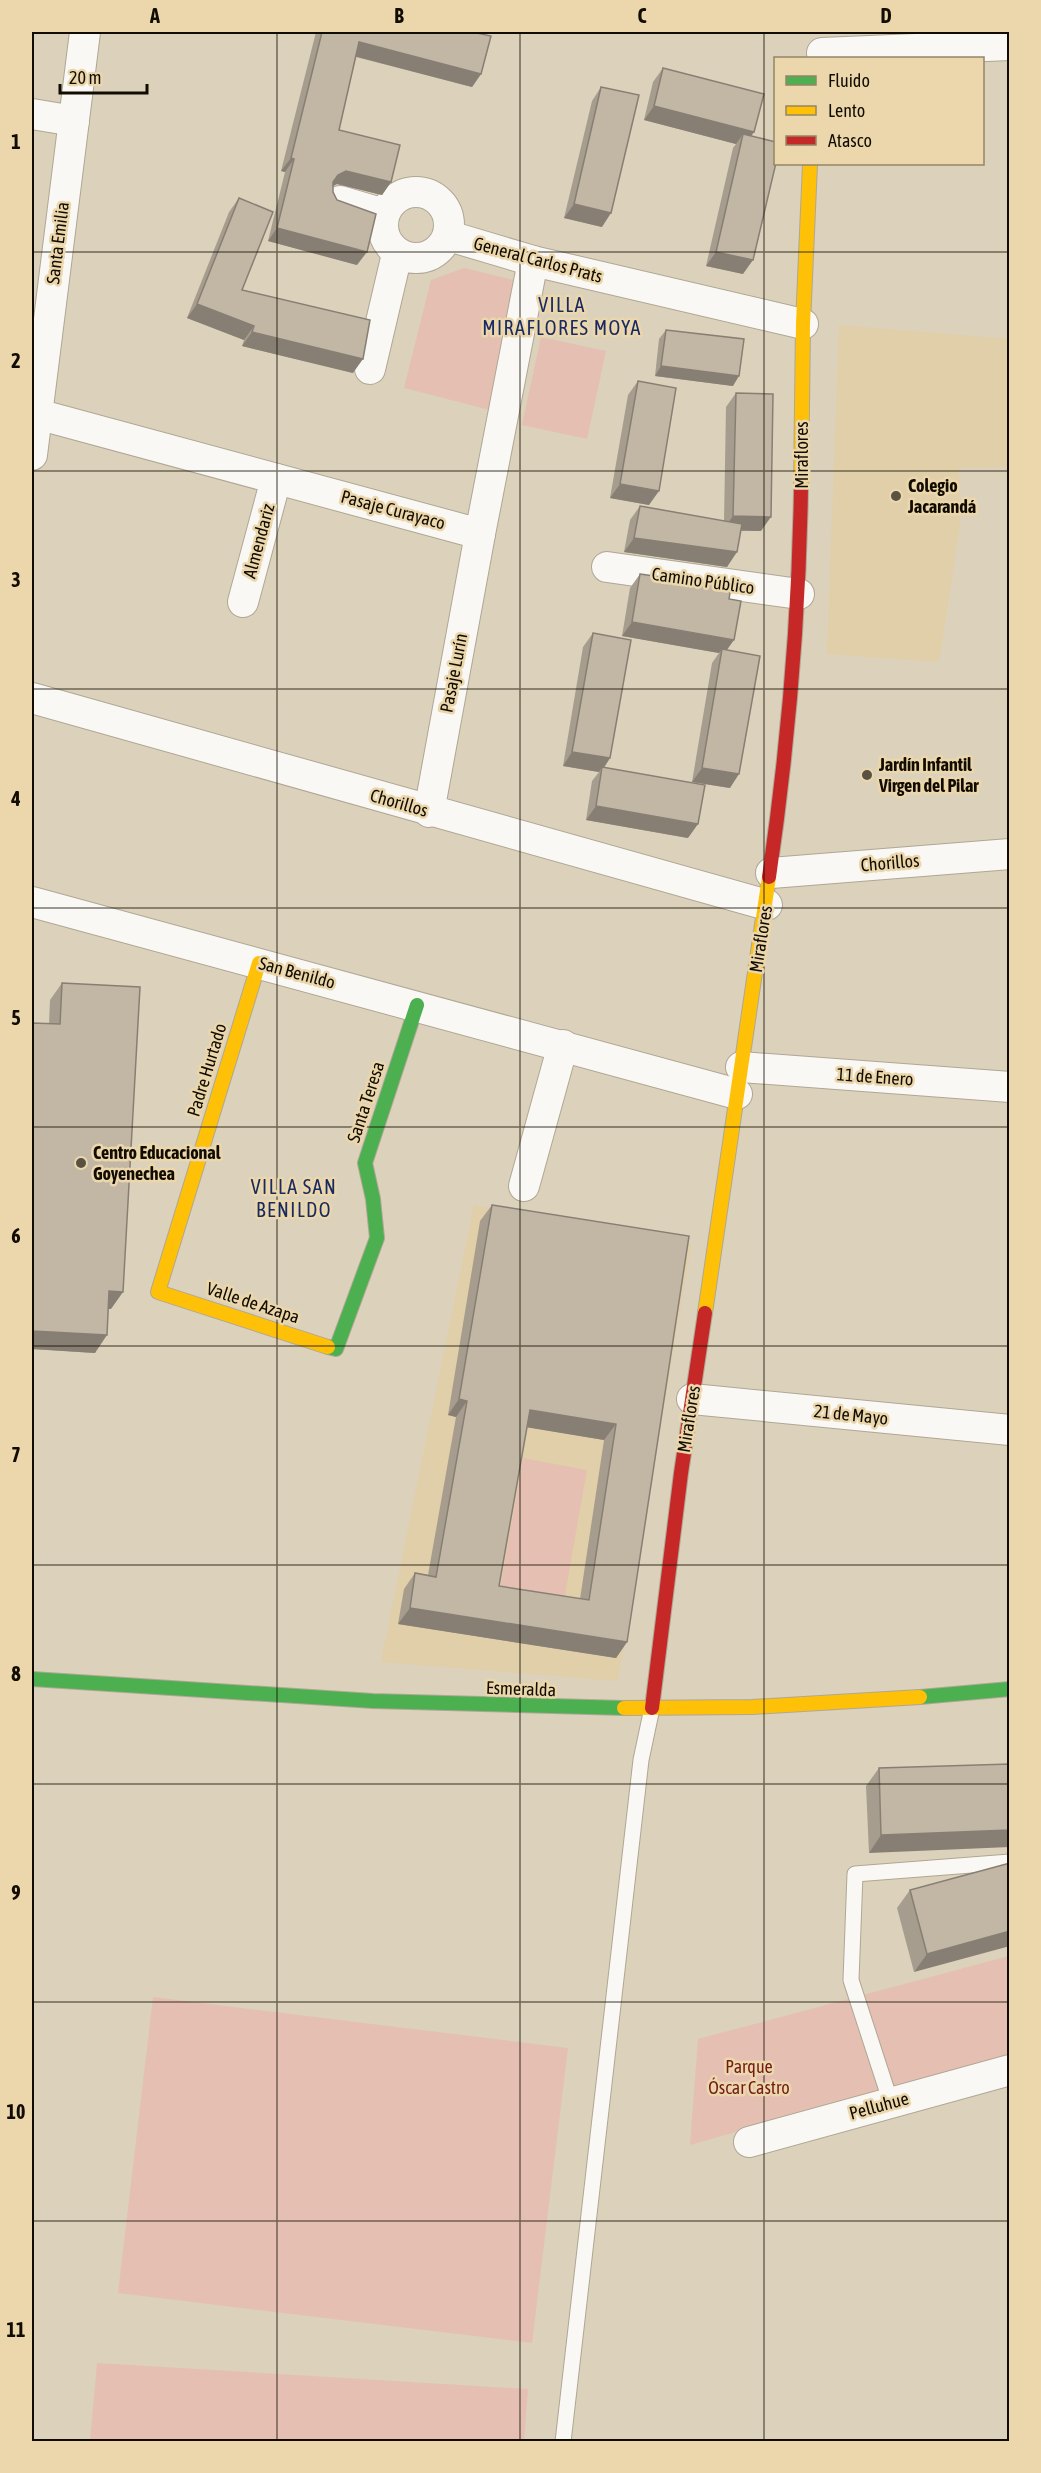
<svg xmlns="http://www.w3.org/2000/svg" width="1041" height="2473" viewBox="0 0 1041 2473" font-family="'Asap Condensed',sans-serif">
<rect width="100%" height="100%" fill="#dcd1ba"/>
<g fill="#e0cfa9">
<path d="M839,325L1009,339V467L959,468L960,524L939,662L827,654Z"/>
<path d="M474,1205L691,1245L618,1681L381,1662Z"/>
</g>
<g fill="#e5c0b2">
<path d="M464,268L522,282L490,410L404,388L431,280Z"/>
<path d="M541,337L606,351L587,439L522,425Z"/>
<path d="M523,1458L587,1470L563,1606L499,1594Z"/>
<path d="M1009,1956V2054L690,2145L698,2039Z"/>
<path d="M153,1997L568,2048L532,2343L118,2293Z"/>
<path d="M97,2363L528,2389L524,2441H90Z"/>
</g>
<g fill="none" stroke-linecap="round" stroke-linejoin="round">
<defs>
<g id="lane">
<path d="M891,2103L851,1980L855,1874L1010,1862"/>
<path d="M563,2442L641,1760L652,1708"/>
</g>
<g id="street">
<path d="M822,53L1010,45"/>
<path d="M32,114L74,121"/>
<circle cx="416" cy="225" r="33"/>
<path d="M340,201L384,214"/>
<path d="M449,236L533,261L803,324"/>
<path d="M370,369L397,254"/>
<path d="M37,414L480,534L533,261"/>
<path d="M32,455L85,32"/>
<path d="M607,567L799,594"/>
<path d="M243,602L276,479"/>
<path d="M32,698L767,905"/>
<path d="M429,812L480,534"/>
<path d="M771,873L1010,854"/>
<path d="M32,902L737,1094"/>
<path d="M741,1067L1010,1087"/>
<path d="M524,1186L563,1045"/>
<path d="M692,1399L1010,1430"/>
<path d="M749,2142L1010,2070"/>
</g>
<g id="fast">
<path d="M328,1347L336,1349L377,1238L373,1199L365,1163L417,1005"/>
<path d="M32,1679L373,1701L624,1708"/>
<path d="M920,1697L1010,1689"/>
</g>
<g id="slow">
<path d="M801,488L803,324L810,164"/>
<path d="M259,963L158,1292L328,1347"/>
<path d="M705,1313L769,877"/>
<path d="M624,1708L752,1707L920,1697"/>
</g>
<g id="jam">
<path d="M769,877C788,747 799,618 801,488"/>
<path d="M652,1708L681,1473L705,1313"/>
</g>
</defs>
<use href="#lane" stroke="#afa795" stroke-width="17"/>
<use href="#street" stroke="#afa795" stroke-width="32"/>
<use href="#fast" stroke="#afa795" stroke-width="16"/>
<use href="#slow" stroke="#afa795" stroke-width="16"/>
<use href="#jam" stroke="#afa795" stroke-width="16"/>
<use href="#lane" stroke="#faf8f5" stroke-width="15"/>
<use href="#street" stroke="#faf8f5" stroke-width="30"/>
<use href="#fast" stroke="#4caf50" stroke-width="14"/>
<use href="#slow" stroke="#ffc107" stroke-width="14"/>
<use href="#jam" stroke="#c62828" stroke-width="14"/>
</g>
<g fill="#a79d8e" fill-rule="evenodd">
<path d="M316,32H472L481,74L472,87L356,57L339,130L391,182L382,195L337,184L333,186V192L357,265L268,241L285,172L281,171Z"/>
<path d="M663,68L754,132L751,136L743,274L706,266L733,148L736,144L644,120L653,82Z"/>
<path d="M601,87L602,227L564,218L592,101Z"/>
<path d="M239,198L242,290L353,373L242,346L244,340L187,318L229,212Z"/>
<path d="M666,330L733,386L655,376L659,339Z"/>
<path d="M638,381L649,505L610,498L628,395Z"/>
<path d="M736,393L761,531H741L727,567L624,552L630,520L640,506L724,521L726,407Z"/>
<path d="M640,574L729,599L726,650L730,788L692,782L712,663L719,653L622,636L630,588Z"/>
<path d="M593,633L610,758L604,768L688,838L586,820L592,781L599,772L563,766L583,647Z"/>
<path d="M62,983L111,1309H108L95,1353L32,1349V1023L49,1024L50,1000Z"/>
<path d="M492,1205L689,1236L627,1642L616,1658L398,1624L404,1589L415,1573L428,1575L456,1417L448,1415L480,1221ZM527,1427L604,1440L580,1599L499,1586Z"/>
<path d="M1010,1764L869,1853L866,1786L879,1768Z"/>
<path d="M1010,1863L914,1972L897,1908L910,1890Z"/>
</g>
<g fill="#887f74">
<path d="M359,42L481,74L472,87L350,55Z"/>
<path d="M654,106L754,132L744,146L743,134L736,144L644,120Z"/>
<path d="M291,158L294,159L285,172L281,171Z"/>
<path d="M346,171L391,182L382,195L337,184L329,188L338,175Z"/>
<path d="M574,204L611,213L602,227L564,218Z"/>
<path d="M277,228L367,252L357,265L268,241Z"/>
<path d="M716,252L753,260L743,274L706,266Z"/>
<path d="M197,304L254,326L244,340L187,318Z"/>
<path d="M252,332L363,359L353,373L242,346Z"/>
<path d="M661,366L739,376L733,386L655,376Z"/>
<path d="M620,484L659,491L649,505L610,498Z"/>
<path d="M733,516L771,517L761,531L723,530Z"/>
<path d="M634,538L737,552L727,567L624,552Z"/>
<path d="M632,622L734,640L724,654L722,649L719,653L622,636Z"/>
<path d="M572,752L610,758L602,770V767L599,772L563,766Z"/>
<path d="M702,768L739,774L730,788L692,782Z"/>
<path d="M596,806L698,824L688,838L586,820Z"/>
<path d="M109,1291L123,1292L111,1309H97Z"/>
<path d="M32,1331L107,1335L95,1353L32,1349Z"/>
<path d="M459,1399L467,1401L456,1417L448,1415Z"/>
<path d="M530,1410L616,1424L604,1440L519,1426Z"/>
<path d="M410,1608L627,1642L616,1658L398,1624Z"/>
<path d="M1010,1830V1847L869,1853L881,1835Z"/>
<path d="M1010,1931V1946L914,1972L927,1954Z"/>
</g>
<g fill="#c2b6a5" stroke="#887f74" stroke-width="1.5" fill-rule="evenodd">
<path d="M322,32H472L491,36L481,74L359,42L339,130L400,145L391,182L346,171L338,175L333,182V192L337,200L376,214L367,252L277,228L294,159L291,158Z"/>
<path d="M663,68L764,94L754,132L654,106Z"/>
<path d="M601,87L639,95L611,213L574,204Z"/>
<path d="M743,134L776,142V163L753,260L716,252Z"/>
<path d="M239,198L273,212L242,290L370,320L363,359L252,332L254,326L197,304Z"/>
<path d="M666,330L744,339L739,376L661,366Z"/>
<path d="M638,381L676,388L659,491L620,484Z"/>
<path d="M736,393L773,394L771,517L733,516Z"/>
<path d="M640,506L742,524L737,552L634,538Z"/>
<path d="M640,574L731,587L729,599L741,601L734,640L632,622Z"/>
<path d="M593,633L631,640L610,758L572,752Z"/>
<path d="M722,649L760,656L739,774L702,768Z"/>
<path d="M602,767L705,785L698,824L596,806Z"/>
<path d="M62,983L140,987L123,1292L109,1291L107,1335L32,1331V1023L60,1024Z"/>
<path d="M492,1205L689,1236L627,1642L410,1608L415,1573L436,1577L467,1401L459,1399ZM530,1410L616,1424L589,1600L499,1586Z"/>
<path d="M1010,1764V1830L881,1835L879,1768Z"/>
<path d="M1010,1863V1931L927,1954L910,1890Z"/>
</g>
<path fill="none" stroke="#120c00" stroke-width="1.5" stroke-opacity="0.55" d="M277,32V2442M520,32V2442M764,32V2442M32,252H1010M32,471H1010M32,689H1010M32,908H1010M32,1127H1010M32,1346H1010M32,1565H1010M32,1784H1010M32,2002H1010M32,2221H1010"/>
<g fill="#595141" stroke="#ebd7ab" stroke-width="2">
<circle cx="896" cy="496" r="6"/>
<circle cx="867" cy="775" r="6"/>
<circle cx="81" cy="1163" r="6"/>
</g>
<g text-anchor="middle" stroke-width="5" stroke-linejoin="round" paint-order="stroke">
<g font-size="18" fill="#120c00" stroke="#ebd7ab">
<text transform="translate(58 243) rotate(-83)" y="6">Santa Emilia</text>
<text transform="translate(538 260) rotate(15)" y="6">General Carlos Prats</text>
<text transform="translate(802 455) rotate(-90)" y="6">Miraflores</text>
<text transform="translate(393 510) rotate(15)" y="6">Pasaje Curayaco</text>
<text transform="translate(259 541) rotate(-75)" y="6">Almendariz</text>
<text transform="translate(703 581) rotate(8)" y="6">Camino Público</text>
<text transform="translate(454 673) rotate(-79)" y="6">Pasaje Lurín</text>
<text transform="translate(399 803) rotate(16)" y="6">Chorillos</text>
<text transform="translate(890 863) rotate(-5)" y="6">Chorillos</text>
<text transform="translate(761 939) rotate(-81)" y="6">Miraflores</text>
<text transform="translate(297 973) rotate(15)" y="6">San Benildo</text>
<text transform="translate(207 1070) rotate(-73)" y="6">Padre Hurtado</text>
<text transform="translate(875 1077) rotate(4)" y="6">11 de Enero</text>
<text transform="translate(366 1102) rotate(-72)" y="6">Santa Teresa</text>
<text transform="translate(253 1303) rotate(18)" y="6">Valle de Azapa</text>
<text transform="translate(851 1415) rotate(6)" y="6">21 de Mayo</text>
<text transform="translate(689 1419) rotate(-81)" y="6">Miraflores</text>
<text transform="translate(521 1689) rotate(2)" y="6">Esmeralda</text>
<text transform="translate(879 2106) rotate(-15)" y="6">Pelluhue</text>
</g>
<g font-size="18" font-weight="bold" fill="#120c00" stroke="#ebd7ab" text-anchor="start">
<text x="908" y="492">Colegio<tspan x="908" dy="21">Jacarandá</tspan></text>
<text x="879" y="771">Jardín Infantil<tspan x="879" dy="21">Virgen del Pilar</tspan></text>
<text x="93" y="1159">Centro Educacional<tspan x="93" dy="21">Goyenechea</tspan></text>
</g>
<g font-size="18" fill="#741b19" stroke="#ebd7ab">
<text x="749" y="2073">Parque<tspan x="749" dy="21">Óscar Castro</tspan></text>
</g>
<g font-size="20" letter-spacing="1.5" fill="#182a61" stroke="#ebd7ab">
<text x="562" y="312">VILLA<tspan x="562" dy="23">MIRAFLORES MOYA</tspan></text>
<text x="294" y="1194">VILLA SAN<tspan x="294" dy="23">BENILDO</tspan></text>
</g>
</g>
<rect width="1041" height="2473" fill="none" stroke="#ebd7ab" stroke-width="66"/>
<rect x="774" y="57" width="210" height="108" fill="#ebd7ab" stroke="#948667" stroke-width="1.5"/>
<rect x="786" y="76" width="30" height="9" fill="#4caf50" stroke="#948667" stroke-width="1.5"/>
<text x="828" y="87" font-size="18" fill="#120c00">Fluido</text>
<rect x="786" y="106" width="30" height="9" fill="#ffc107" stroke="#948667" stroke-width="1.5"/>
<text x="828" y="117" font-size="18" fill="#120c00">Lento</text>
<rect x="786" y="136" width="30" height="9" fill="#c62828" stroke="#948667" stroke-width="1.5"/>
<text x="828" y="147" font-size="18" fill="#120c00">Atasco</text>
<path d="M60 84v9h87v-9" fill="none" stroke="#120c00" stroke-width="3"/>
<text x="69" y="84" font-size="18" fill="#120c00" stroke="#ebd7ab" stroke-width="4.5" paint-order="stroke">20 m</text>
<rect x="33" y="33" width="975" height="2407" fill="none" stroke="#120c00" stroke-width="2"/>
<g font-size="20" text-anchor="middle" font-weight="bold" fill="#120c00">
<text x="155" y="23">A</text>
<text x="399" y="23">B</text>
<text x="642" y="23">C</text>
<text x="886" y="23">D</text>
<text x="16" y="149">1</text>
<text x="16" y="368">2</text>
<text x="16" y="587">3</text>
<text x="16" y="806">4</text>
<text x="16" y="1025">5</text>
<text x="16" y="1243">6</text>
<text x="16" y="1462">7</text>
<text x="16" y="1681">8</text>
<text x="16" y="1900">9</text>
<text x="16" y="2119">10</text>
<text x="16" y="2337">11</text>
</g>
</svg>
